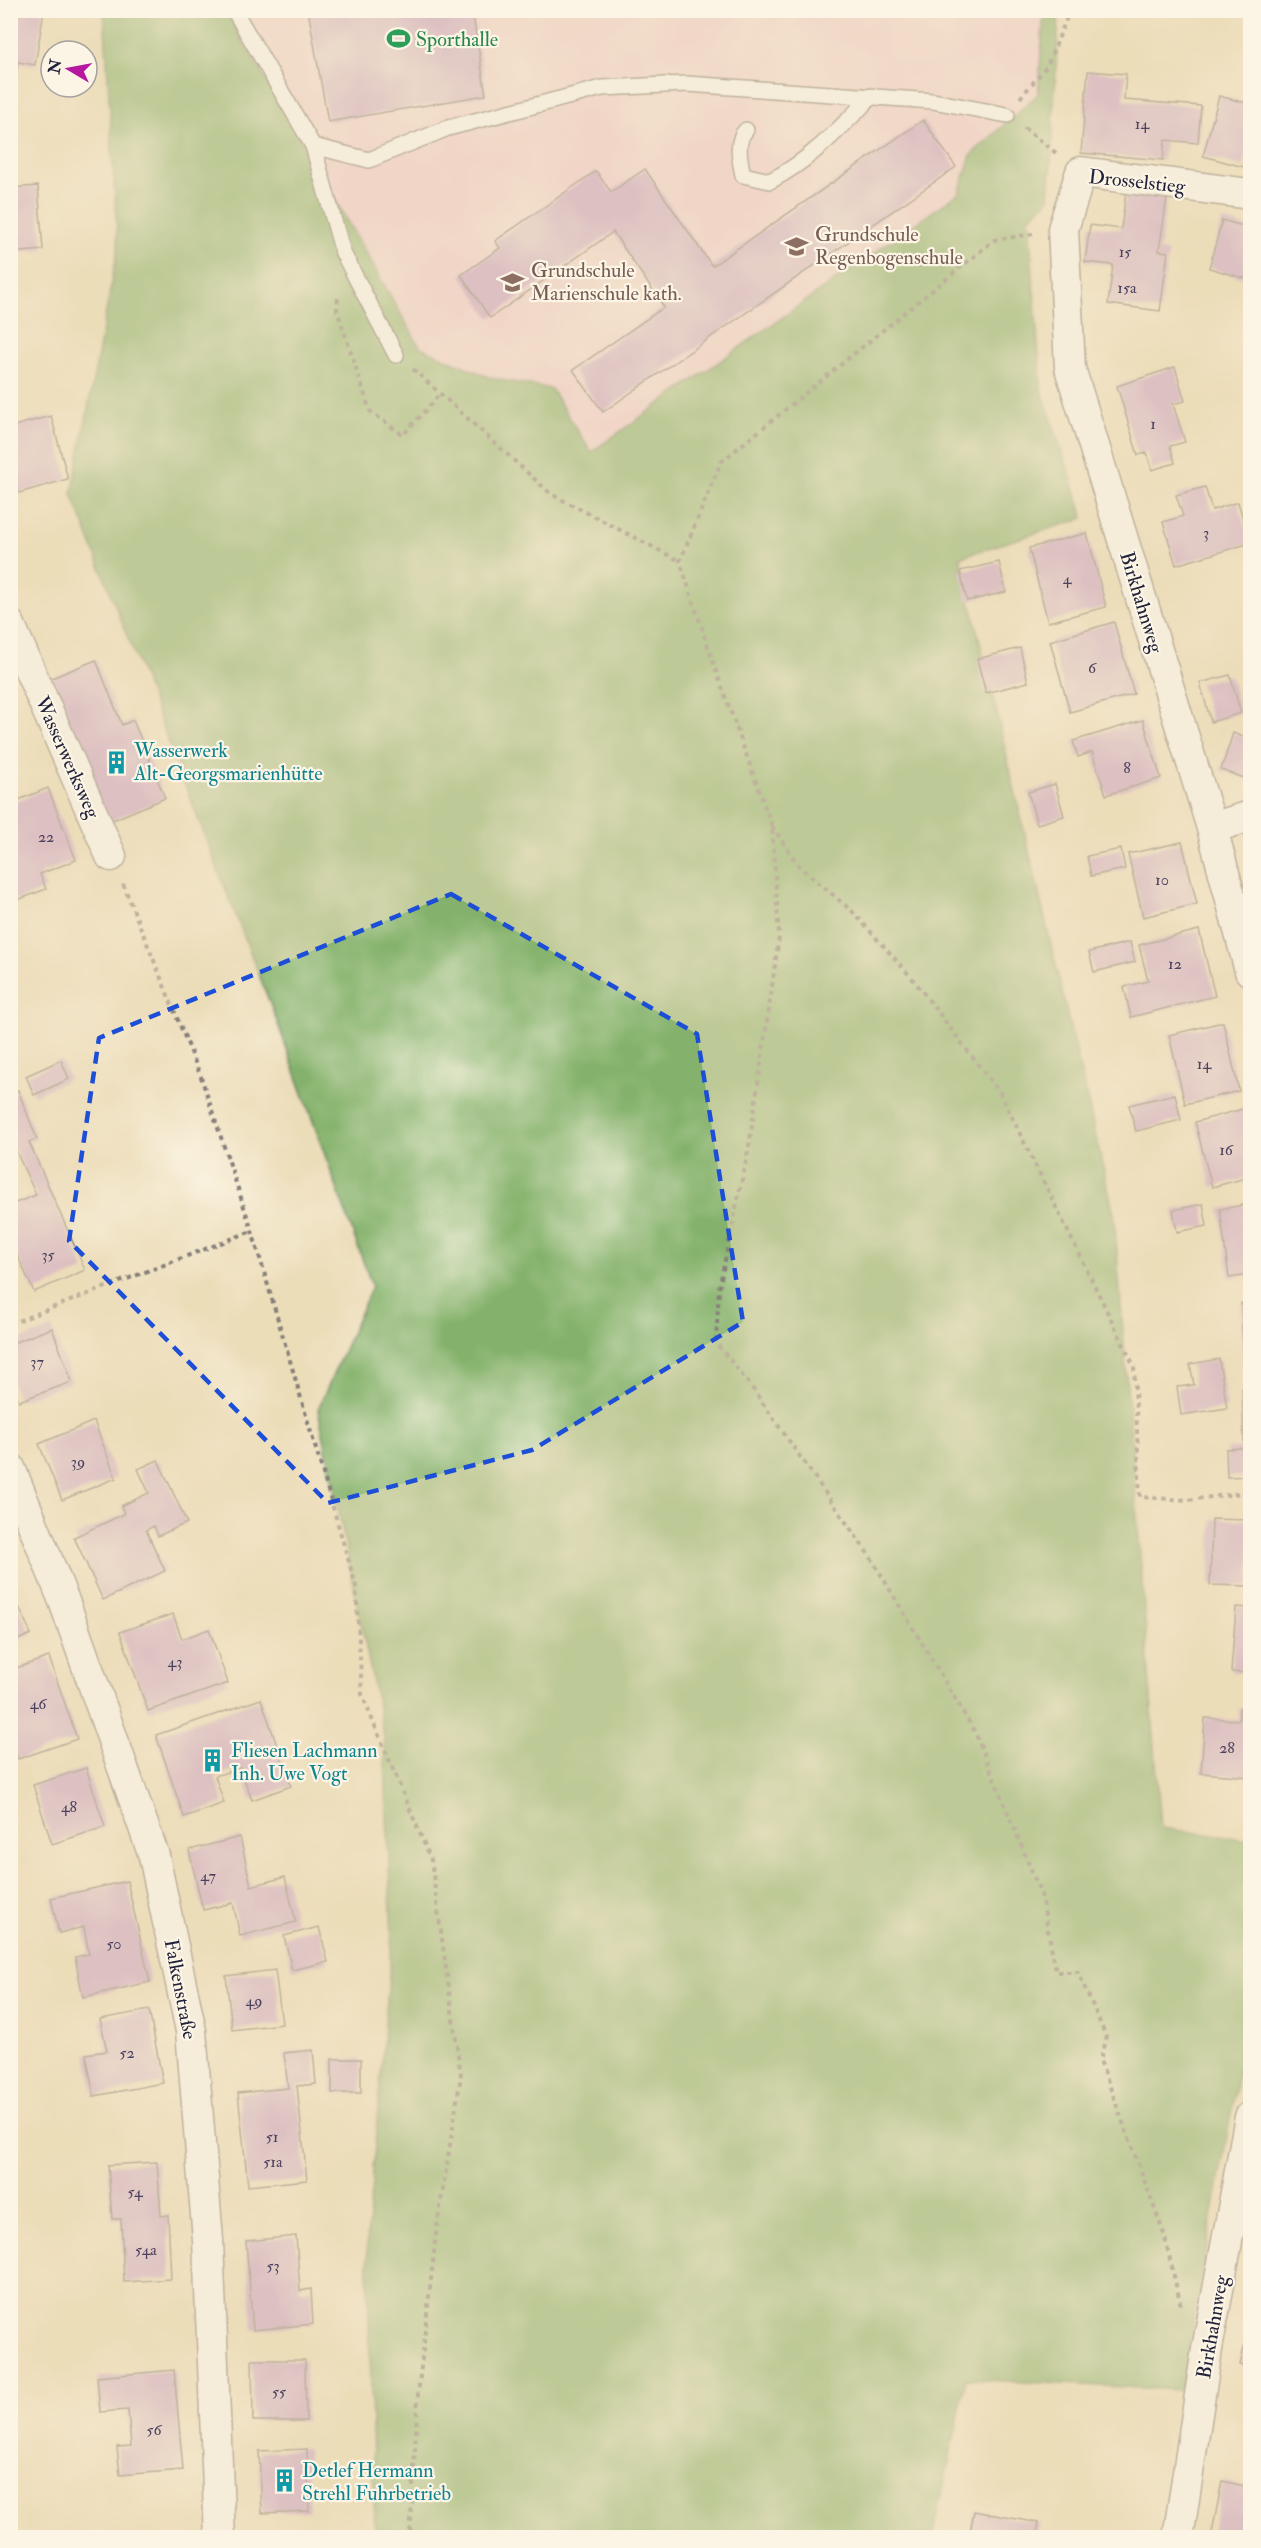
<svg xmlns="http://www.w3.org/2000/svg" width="1261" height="2548" viewBox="0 0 1261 2548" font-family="'IM FELL Double Pica',serif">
<rect width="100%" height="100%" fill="#fcf5e5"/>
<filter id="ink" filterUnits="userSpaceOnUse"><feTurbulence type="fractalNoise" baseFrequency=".0167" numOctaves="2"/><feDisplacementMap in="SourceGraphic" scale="12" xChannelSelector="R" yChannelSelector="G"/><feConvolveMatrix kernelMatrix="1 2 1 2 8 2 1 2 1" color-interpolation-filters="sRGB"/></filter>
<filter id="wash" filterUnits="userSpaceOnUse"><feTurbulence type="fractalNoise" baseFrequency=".008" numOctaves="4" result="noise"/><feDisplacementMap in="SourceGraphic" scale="24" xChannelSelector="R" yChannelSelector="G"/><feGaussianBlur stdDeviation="1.35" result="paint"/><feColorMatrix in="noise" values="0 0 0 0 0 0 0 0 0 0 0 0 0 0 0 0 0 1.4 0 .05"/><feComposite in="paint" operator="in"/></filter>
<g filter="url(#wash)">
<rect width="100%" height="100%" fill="#ecddb9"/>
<path fill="#f6cfd8" d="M226,11H1044L1038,94L971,155L959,193L590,453L551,389L491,378L420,347Z"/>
<path fill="#84b26c" stroke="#536a54" stroke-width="1.5" d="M104,11H226L420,347L491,378L551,389L591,452L959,193L971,155L1038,94L1044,11H1059L1049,200L1029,218L1041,388L1084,518L960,557L1114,1214L1161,1828L1250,1840V2008L1181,2390L966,2379L933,2537H375L367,2242L392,1939L384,1737L318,1409L372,1286L278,1024L72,494L118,248Z"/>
<g id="blocks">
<g fill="#c99ecc">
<path d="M10,10L44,11L35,65L18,62L16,79H10Z"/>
<path d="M308,10H472L486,95L328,122Z"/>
<path d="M1088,71L1126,74L1124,100L1201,106L1198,143L1165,140L1163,160L1081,153Z"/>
<path d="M1219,96L1250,104V156L1247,155L1244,167L1203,156Z"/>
<path d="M923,120L956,167L603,412L573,370L664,307L613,232L490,318L461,275L500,248L495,241L596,171L611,192L645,169L712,266Z"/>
<path d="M38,186L43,250L10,253V188Z"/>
<path d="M1126,192L1167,198L1159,251L1168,252L1160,311L1108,304L1113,265L1085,262L1090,225L1121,229Z"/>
<path d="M1222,220L1250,228V280L1209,268Z"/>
<path d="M1175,367L1185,401L1173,404L1185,442L1170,446L1175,463L1152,470L1147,453L1138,455L1117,386Z"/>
<path d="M51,416L68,479L12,495L10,427Z"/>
<path d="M1205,487L1212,510L1238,502L1250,543L1176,565L1163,522L1183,516L1176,495Z"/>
<path d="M1087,533L1106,607L1048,622L1029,548Z"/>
<path d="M999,562L1006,592L967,601L960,571Z"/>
<path d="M1114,622L1134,694L1070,712L1050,641Z"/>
<path d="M1020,648L1028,682L986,693L977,659Z"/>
<path d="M96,660L122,725L133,720L165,798L108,822L49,679Z"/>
<path d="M1230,675L1241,713L1211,722L1200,683Z"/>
<path d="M1250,718V780L1221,770L1233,733L1244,737Z"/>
<path d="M1143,720L1161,778L1106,795L1092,752L1078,757L1073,741Z"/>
<path d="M1055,784L1064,816L1037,824L1028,792Z"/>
<path d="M48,788L76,860L40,874L46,889L10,903V815L15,813L11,803Z"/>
<path d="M1182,842L1197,904L1143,917L1128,854Z"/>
<path d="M1121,849L1125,869L1091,876L1087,856Z"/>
<path d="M1199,930L1215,996L1131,1017L1124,987L1148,981L1139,945Z"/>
<path d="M1130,942L1135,962L1094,972L1089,952Z"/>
<path d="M1223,1022L1239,1091L1185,1104L1169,1035Z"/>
<path d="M61,1060L69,1079L34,1095L26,1076Z"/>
<path d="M18,1090L37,1139L29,1142L85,1270L34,1292L10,1239V1205L36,1195L15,1149L10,1151V1093Z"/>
<path d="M1175,1094L1181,1120L1136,1131L1129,1105Z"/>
<path d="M1250,1107V1177L1212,1187L1195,1122Z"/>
<path d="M1203,1204L1207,1226L1177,1232L1173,1210Z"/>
<path d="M1250,1204V1275L1229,1278L1220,1209Z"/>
<path d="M1241,1303H1250V1370H1244Z"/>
<path d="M52,1328L72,1382L19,1401L10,1378V1344Z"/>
<path d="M1219,1359L1227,1408L1181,1415L1177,1387L1194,1385L1190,1364Z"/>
<path d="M1250,1388V1476L1227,1477L1226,1449L1244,1448L1242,1389Z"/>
<path d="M94,1421L116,1478L62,1500L39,1444Z"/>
<path d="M158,1460L187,1523L158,1536L154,1526L146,1530L165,1571L103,1600L74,1537L124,1514L121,1506L149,1493L138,1469Z"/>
<path d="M1212,1519L1250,1520V1586L1210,1585Z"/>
<path d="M10,1586L31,1634L10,1643Z"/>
<path d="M1236,1607L1250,1608V1673L1231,1672Z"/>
<path d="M173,1614L182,1639L209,1629L228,1683L148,1711L120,1632Z"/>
<path d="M49,1657L77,1739L18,1759L10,1735V1670Z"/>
<path d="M261,1699L291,1786L252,1800L240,1768L215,1776L224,1803L184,1817L156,1735Z"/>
<path d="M1239,1708L1250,1709V1777L1201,1773L1205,1718L1239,1720Z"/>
<path d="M86,1768L105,1827L52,1844L33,1785Z"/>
<path d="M240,1837L251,1886L285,1877L296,1922L240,1936L233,1903L203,1910L189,1850Z"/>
<path d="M127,1881L150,1982L83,1997L75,1957L89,1954L84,1927L59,1933L51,1898Z"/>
<path d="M319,1927L328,1962L292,1970L284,1936Z"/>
<path d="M275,1970L282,2024L232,2030L226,1976Z"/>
<path d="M149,2010L163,2083L94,2096L86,2054L107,2051L100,2019Z"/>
<path d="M313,2050L316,2084L297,2086L307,2180L248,2186L238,2093L288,2088L284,2053Z"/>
<rect x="332" y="2059" width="29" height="34"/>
<path d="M157,2162L161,2216L168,2215L171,2279L124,2282L121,2219H112L108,2165Z"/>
<path d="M296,2236L300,2291L311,2289L313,2324L253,2330L246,2241Z"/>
<path d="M1250,2322V2368L1240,2365Z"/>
<path d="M252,2360H305L306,2421H253Z"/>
<path d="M174,2370L183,2470L120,2475L117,2447L131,2446L128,2410L100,2412L97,2377Z"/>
<path d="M307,2449L309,2511L262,2513L259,2451Z"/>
<path d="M1222,2481L1250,2487V2538H1211Z"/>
<path d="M974,2511L1039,2523L1036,2538H969Z"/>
</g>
</g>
</g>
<g filter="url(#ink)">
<use href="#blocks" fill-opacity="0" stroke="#87807a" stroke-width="1.5"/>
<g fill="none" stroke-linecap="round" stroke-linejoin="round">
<defs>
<g id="service">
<path d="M234,10L313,146L343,253L396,355"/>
<path d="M746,130C735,141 740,161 743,175L770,181C811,160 840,128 872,96"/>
<path d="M313,146L369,160L448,128L602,88L687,84L933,101L1007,115"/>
</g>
<g id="minor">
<path d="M1250,194L1081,172L1063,229L1070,368L1212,828L1250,971"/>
<path d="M10,625L111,856"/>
<path d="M1212,828L1250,816"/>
<path d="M10,1468L64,1601L154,1856L191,2031L208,2240L220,2538"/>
<path d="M1178,2538L1207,2349L1250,2117"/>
</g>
</defs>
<use href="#service" stroke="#87807a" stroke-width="18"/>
<use href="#minor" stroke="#87807a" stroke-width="33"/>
<g stroke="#87807a" stroke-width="4" stroke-dasharray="4.5 4.5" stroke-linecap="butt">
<path d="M1020,98L1047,66L1070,10"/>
<path d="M1024,128L1056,153"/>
<path d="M1033,234L994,240L721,462L680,561L715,668L772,826L779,937L749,1147L719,1288L716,1343L750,1385L871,1558L975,1732L1041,1894L1056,1972H1078L1106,2036L1100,2060L1164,2234L1181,2306"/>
<path d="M338,298L337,310L370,411L403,435L441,393"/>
<path d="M413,369L551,494L680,561"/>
<path d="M772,826L799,866L853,912L912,978L1000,1093L1134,1366L1140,1497L1188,1500L1250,1492"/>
<path d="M123,884L201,1077L252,1231L356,1586L362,1695L431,1860L461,2076L437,2226L418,2394L410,2538"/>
<path d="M10,1324L252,1231"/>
</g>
<use href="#service" stroke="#fff" stroke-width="15"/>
<use href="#minor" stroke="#fff" stroke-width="30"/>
</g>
</g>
<path d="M0 0H1261V2548H0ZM451,894L697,1034L743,1322L532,1450L328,1503L69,1241L99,1038Z" fill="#ecddb9" fill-opacity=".55" fill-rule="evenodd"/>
<path fill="none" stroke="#1d4ed8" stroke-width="4.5" stroke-dasharray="12 8" stroke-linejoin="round" d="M451,894L697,1034L743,1322L532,1450L328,1503L69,1241L99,1038Z"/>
<defs>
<symbol id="stadium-bare" viewBox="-9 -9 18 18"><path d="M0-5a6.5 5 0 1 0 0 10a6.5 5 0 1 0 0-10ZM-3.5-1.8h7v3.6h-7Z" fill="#2e9e5b" stroke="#fcf5e5" stroke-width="2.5" paint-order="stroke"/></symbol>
<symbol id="school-bare" viewBox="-9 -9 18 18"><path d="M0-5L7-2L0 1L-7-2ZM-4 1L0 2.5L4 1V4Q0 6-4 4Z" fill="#8d6e63" stroke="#fcf5e5" stroke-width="2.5" paint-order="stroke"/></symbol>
<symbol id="building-bare" viewBox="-9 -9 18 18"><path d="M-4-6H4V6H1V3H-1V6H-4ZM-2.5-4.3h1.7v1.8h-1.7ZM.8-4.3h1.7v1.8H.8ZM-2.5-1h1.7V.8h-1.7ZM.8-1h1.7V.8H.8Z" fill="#0f9aa8" stroke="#fcf5e5" stroke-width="2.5" paint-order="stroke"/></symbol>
</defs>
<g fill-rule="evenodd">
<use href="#stadium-bare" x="382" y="22" width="33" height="33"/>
<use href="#school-bare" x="780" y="230" width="33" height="33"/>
<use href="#school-bare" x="496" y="266" width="33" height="33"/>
<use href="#building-bare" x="100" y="746" width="33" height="33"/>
<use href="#building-bare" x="196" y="1744" width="33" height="33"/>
<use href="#building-bare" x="268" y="2464" width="33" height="33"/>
</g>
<g text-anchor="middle" stroke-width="4.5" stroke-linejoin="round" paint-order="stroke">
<g font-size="16" fill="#4c415f">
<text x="1142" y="129">14</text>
<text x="1125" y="257">15</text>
<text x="1127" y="293">15a</text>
<text x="1153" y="429">1</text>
<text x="1206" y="538">3</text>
<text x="1067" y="584">4</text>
<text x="1092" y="673">6</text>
<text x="1127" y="773">8</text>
<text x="46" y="842">22</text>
<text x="1162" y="885">10</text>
<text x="1175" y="969">12</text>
<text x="1204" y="1069">14</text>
<text x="1226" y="1155">16</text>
<text x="48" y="1260">35</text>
<text x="37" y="1367">37</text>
<text x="78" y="1467">39</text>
<text x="175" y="1667">43</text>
<text x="38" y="1709">46</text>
<text x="1227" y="1753">28</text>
<text x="69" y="1812">48</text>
<text x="208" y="1881">47</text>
<text x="114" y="1949">50</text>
<text x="254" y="2006">49</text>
<text x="127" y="2058">52</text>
<text x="272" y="2142">51</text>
<text x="273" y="2167">51a</text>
<text x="135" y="2197">54</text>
<text x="146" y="2255">54a</text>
<text x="273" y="2271">53</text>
<text x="279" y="2397">55</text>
<text x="154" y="2435">56</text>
</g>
<g font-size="20" fill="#27864d" stroke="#fcf5e5" text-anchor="start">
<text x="416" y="46">Sporthalle</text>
</g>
<g font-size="20" fill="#22223b" stroke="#fcf5e5">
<text transform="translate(1137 181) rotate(6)" y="7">Drosselstieg</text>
<text transform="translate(1142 602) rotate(73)" y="7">Birkhahnweg</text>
<text transform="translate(68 757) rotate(66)" y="7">Wasserwerksweg</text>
<text transform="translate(181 1989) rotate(79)" y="7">Falkenstraße</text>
<text transform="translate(1212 2327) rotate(-80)" y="7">Birkhahnweg</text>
</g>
<g font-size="20" fill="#785e54" stroke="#fcf5e5" text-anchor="start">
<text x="815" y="241">Grundschule<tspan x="815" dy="23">Regenbogenschule</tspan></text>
<text x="531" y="277">Grundschule<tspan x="531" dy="23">Marienschule kath.</tspan></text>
</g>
<g font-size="20" fill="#0d838f" stroke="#fcf5e5" text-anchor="start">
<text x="134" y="757">Wasserwerk<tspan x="134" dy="23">Alt-Georgsmarienhütte</tspan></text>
<text x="231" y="1757">Fliesen Lachmann<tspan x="231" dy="23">Inh. Uwe Vogt</tspan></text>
<text x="302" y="2477">Detlef Hermann<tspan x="302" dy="23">Strehl Fuhrbetrieb</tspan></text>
</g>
</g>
<rect width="1261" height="2548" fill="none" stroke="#fcf5e5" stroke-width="36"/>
<g transform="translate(69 69) rotate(280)"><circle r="28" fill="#fcf5e5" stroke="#a5a1a1" stroke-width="1.5"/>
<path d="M0-4.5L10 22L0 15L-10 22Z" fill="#b5179e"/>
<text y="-9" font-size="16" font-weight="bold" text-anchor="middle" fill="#22223b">N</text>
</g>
</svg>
